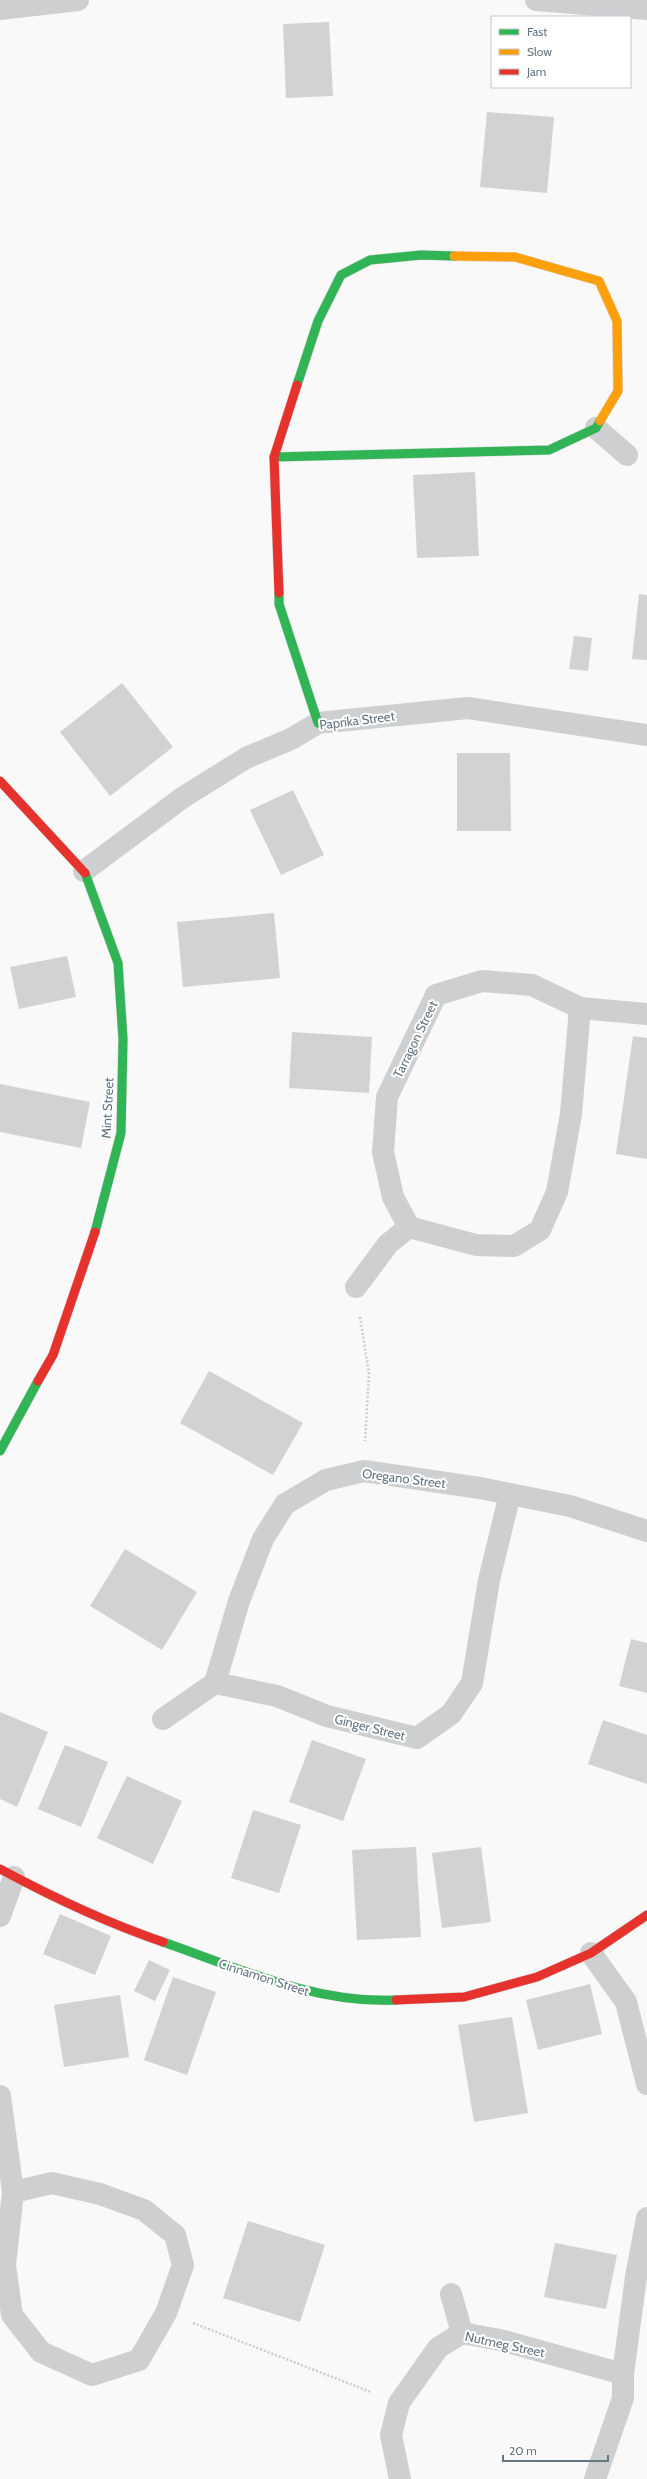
<svg xmlns="http://www.w3.org/2000/svg" width="647" height="2479" viewBox="0 0 647 2479" font-family="Cabin,sans-serif">
<rect width="100%" height="100%" fill="#f9f9f9"/>
<g fill="#d0d2d3">
<path d="M329,22L333,96L286,98L283,24Z"/>
<path d="M487,112L554,117L547,193L480,187Z"/>
<path d="M475,472L479,556L417,558L413,475Z"/>
<path d="M639,594L647,595V660L632,659Z"/>
<path d="M574,636L592,638L588,671L569,669Z"/>
<path d="M122,683L173,747L110,796L60,732Z"/>
<path d="M457,753H510L511,831H457Z"/>
<path d="M293,790L324,855L281,875L250,810Z"/>
<path d="M274,913L280,978L183,987L177,922Z"/>
<path d="M67,956L76,997L19,1009L10,967Z"/>
<path d="M292,1032L372,1037L369,1093L289,1088Z"/>
<path d="M633,1036L647,1038V1159L616,1154Z"/>
<path d="M0,1084L90,1102L81,1148L0,1132Z"/>
<path d="M209,1371L303,1423L273,1475L180,1423Z"/>
<path d="M125,1549L197,1592L162,1650L90,1606Z"/>
<path d="M631,1639L647,1643V1693L619,1686Z"/>
<path d="M0,1712L48,1732L17,1807L0,1799Z"/>
<path d="M603,1720L647,1735V1784L588,1764Z"/>
<path d="M312,1740L366,1759L343,1821L289,1802Z"/>
<path d="M65,1745L108,1762L81,1827L38,1809Z"/>
<path d="M127,1776L182,1801L153,1864L97,1838Z"/>
<path d="M253,1810L301,1825L279,1893L231,1878Z"/>
<path d="M416,1847L421,1937L357,1940L352,1850Z"/>
<path d="M481,1847L491,1922L442,1928L432,1853Z"/>
<path d="M60,1914L111,1936L95,1975L43,1954Z"/>
<path d="M149,1960L170,1970L155,2001L134,1991Z"/>
<path d="M173,1977L216,1992L187,2075L144,2060Z"/>
<path d="M590,1984L602,2034L538,2050L526,2000Z"/>
<path d="M120,1995L129,2057L64,2067L54,2005Z"/>
<path d="M512,2017L528,2113L474,2122L458,2025Z"/>
<path d="M248,2221L325,2245L300,2322L223,2298Z"/>
<path d="M555,2243L617,2255L606,2309L544,2297Z"/>
</g>
<g fill="none" stroke-linecap="round" stroke-linejoin="round">
<defs>
<g id="fast">
<path d="M297,385L318,321L341,275L370,260L421,255L454,256"/>
<path d="M274,457L549,450L596,428L600,421"/>
<path d="M279,593V604L318,723"/>
<path d="M85,873L118,963L123,1039L121,1133L95,1232"/>
<path d="M0,1451L38,1381"/>
<path d="M163,1942C238,1968 315,2004 396,2000"/>
</g>
<path id="slow" d="M454,256L515,257L599,281L617,321L618,391L600,421"/>
<g id="jam">
<path d="M279,593L274,457L297,385"/>
<path d="M0,781L85,873"/>
<path d="M38,1381L53,1355L95,1232"/>
<path d="M0,1869C52,1897 107,1923 163,1942"/>
<path d="M396,2000L464,1997L537,1977L591,1953L647,1915"/>
</g>
</defs>
<use href="#fast" stroke="#d5d6d7" stroke-width="10"/>
<use href="#slow" stroke="#d5d6d7" stroke-width="10"/>
<use href="#jam" stroke="#d5d6d7" stroke-width="10"/>
<g stroke="#cbcccd" stroke-width="2.5" stroke-dasharray="2 2" stroke-linecap="butt">
<path d="M360,1317L369,1374L365,1441"/>
<path d="M193,2323L371,2392"/>
</g>
<g stroke="#cecfd0" stroke-width="22">
<path d="M536,0L647,9"/>
<path d="M0,9L78,0"/>
<path d="M596,428L627,455"/>
<path d="M84,871L182,798L246,758L291,739L318,723L468,708L647,735"/>
<path d="M409,1227L476,1245L514,1246L540,1230L557,1192L571,1114L580,1008"/>
<path d="M356,1287L388,1244L409,1227L393,1197L383,1152L387,1097L436,995L482,981L532,985L580,1008L647,1014"/>
<path d="M215,1683L239,1601L263,1539L285,1504L326,1480L364,1471L480,1488L570,1506L647,1531"/>
<path d="M163,1719L215,1683L277,1696L327,1716L417,1738L451,1714L472,1683L489,1580L510,1494"/>
<path d="M0,1916L14,1877"/>
<path d="M591,1953L626,2002L647,2084"/>
<path d="M0,2096L13,2192"/>
<path d="M52,2183L100,2194L144,2210L175,2235L183,2265L166,2313L139,2360L92,2375L41,2352L12,2315L5,2265L13,2192Z"/>
<path d="M451,2294L462,2333"/>
<path d="M400,2479L391,2435L399,2403L438,2348L462,2333L500,2340L623,2374"/>
<path d="M595,2479L623,2398V2374L636,2277L647,2218"/>
</g>
<use href="#fast" stroke="#30b455" stroke-width="9"/>
<use href="#slow" stroke="#ff9f0a" stroke-width="9"/>
<use href="#jam" stroke="#e5322d" stroke-width="9"/>
</g>
<g text-anchor="middle" stroke-width="4" stroke-linejoin="round" paint-order="stroke">
<g font-size="13" fill="#657683" stroke="#fff">
<text transform="translate(357 720) rotate(-7)" y="5">Paprika Street</text>
<text transform="translate(415 1039) rotate(-64)" y="5">Tarragon Street</text>
<text transform="translate(107 1108) rotate(-87)" y="5">Mint Street</text>
<text transform="translate(404 1478) rotate(7)" y="5">Oregano Street</text>
<text transform="translate(370 1727) rotate(14)" y="5">Ginger Street</text>
<text transform="translate(264 1977) rotate(18)" y="5">Cinnamon Street</text>
<text transform="translate(505 2344) rotate(12)" y="5">Nutmeg Street</text>
</g>
</g>
<rect x="491" y="16" width="140" height="72" fill="#ffffff" stroke="#c1c8cd"/>
<rect x="499" y="29" width="20" height="6" fill="#30b455" stroke="#c1c8cd"/>
<text x="527" y="36" font-size="12" fill="#657683">Fast</text>
<rect x="499" y="49" width="20" height="6" fill="#ff9f0a" stroke="#c1c8cd"/>
<text x="527" y="56" font-size="12" fill="#657683">Slow</text>
<rect x="499" y="69" width="20" height="6" fill="#e5322d" stroke="#c1c8cd"/>
<text x="527" y="76" font-size="12" fill="#657683">Jam</text>
<path d="M503 2455v6h105v-6" fill="none" stroke="#657683" stroke-width="2"/>
<text x="509" y="2455" font-size="12" fill="#657683" stroke="#ffffff" stroke-width="3" paint-order="stroke">20 m</text>
</svg>
